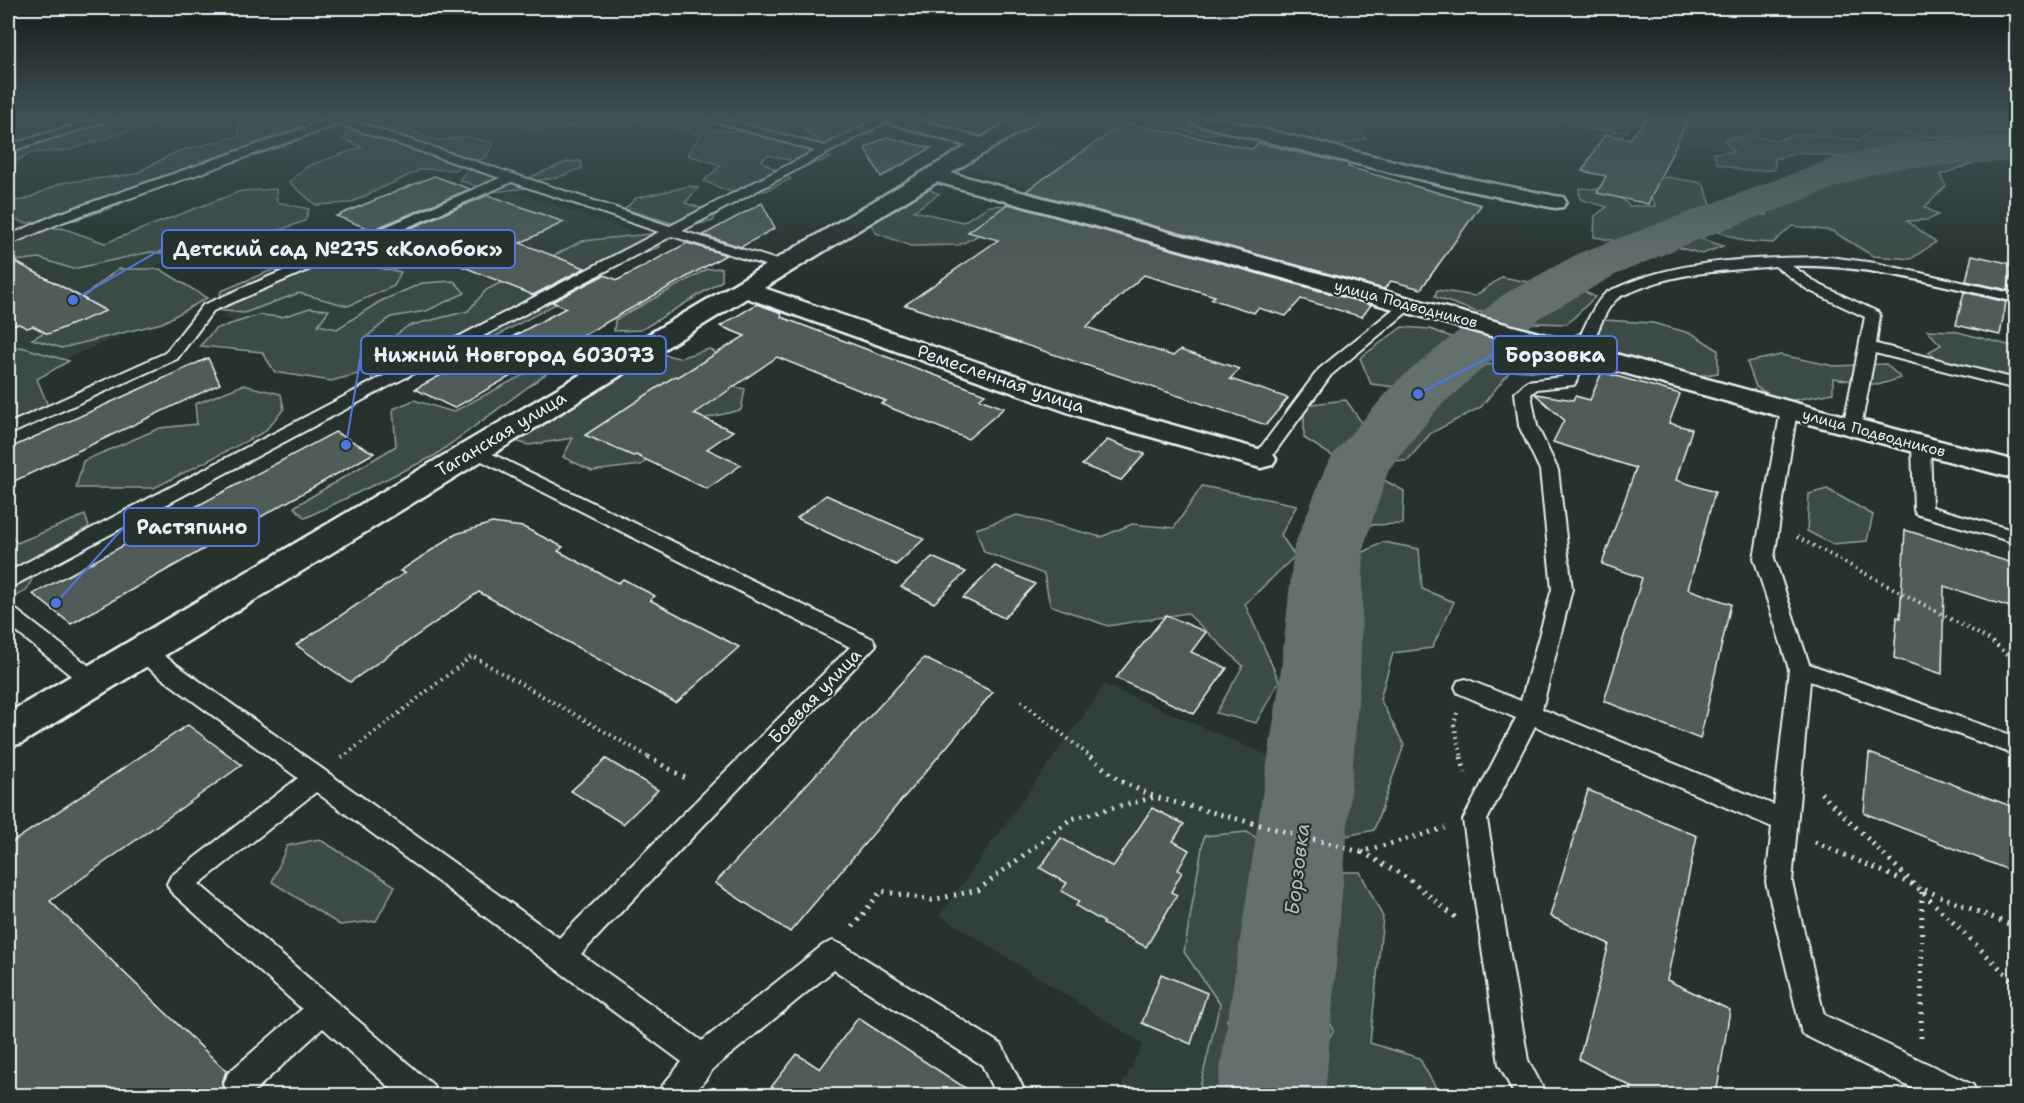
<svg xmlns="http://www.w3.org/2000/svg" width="2024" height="1103" viewBox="0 0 2024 1103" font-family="'Shantell Sans',sans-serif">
<rect width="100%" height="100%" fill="#26332d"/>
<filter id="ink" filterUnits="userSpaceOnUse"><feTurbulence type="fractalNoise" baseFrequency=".0167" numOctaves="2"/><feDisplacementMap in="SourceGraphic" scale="12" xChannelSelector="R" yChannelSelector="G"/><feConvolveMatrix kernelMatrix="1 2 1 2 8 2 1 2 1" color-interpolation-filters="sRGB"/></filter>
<g filter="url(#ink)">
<g fill="#333f3a">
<path d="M1646,119H2016V134L1737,137L1728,151L1636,132Z"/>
<path d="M1017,137L1090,155L1030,189L964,169Z"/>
<path d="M512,191L634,232L346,380L222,316Z"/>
<path d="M150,238L184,254L110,284L166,316L8,383V244L79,265Z"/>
<path d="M1105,685L1292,766L1244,1095H1117L1143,1044L940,915Z"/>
</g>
<g fill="#3e4b47" stroke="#939ea0" stroke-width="1.5">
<path d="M96,119H183L145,126L69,150L30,153L8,166V145Z"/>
<path d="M246,119L351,120L330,131L299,132L292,143L254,156H220L200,161L206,173L133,193L119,205L76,220L24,223L8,216V201L24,200L61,183L135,174L176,152L240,136L237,124Z"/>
<path d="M528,119H572L575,125C554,129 530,136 513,121Z"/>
<path d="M631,119H698L709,130C749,130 794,140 831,158L809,165L768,155L761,161L791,179L765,191H728L704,181L721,165L688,155L700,135C674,122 656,131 631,119Z"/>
<path d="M826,119H867L875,133L855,138L847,148L820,147L817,139L804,131Z"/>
<path d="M1152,119H1190L1222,127L1225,133L1204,135L1155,123Z"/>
<path d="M1308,119H1350L1366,138C1334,147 1323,150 1301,122Z"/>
<path d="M1556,119H1629L1632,120L1627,132L1583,129Z"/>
<path d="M398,126L438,141L466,136L493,143L486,157L454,170L422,169L350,203L316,205L289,182L308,166L362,147L343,139L352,129Z"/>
<path d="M1972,129L1991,130L2011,134L2016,132V146L1942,144L1926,153L1870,154L1844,158L1801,152L1775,159L1774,170L1744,171L1717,163L1714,153L1734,152L1724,140L1748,136L1776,140L1801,134L1859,140L1871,131H1897L1934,137L1962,136Z"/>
<path d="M1977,152H2016V159L1990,157L1940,175L1946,186L1925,207L1938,215L1928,220L1907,221L1936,242L1911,259L1873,256L1832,231L1792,226L1773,243L1744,241L1719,232L1733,215H1767L1772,204L1789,205V193L1825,181L1842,180L1860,168L1915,157L1938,158Z"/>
<path d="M581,161L582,168L556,178L539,180L527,188L492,192L459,180L467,171L492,167L523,180L567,162Z"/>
<path d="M1665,177L1703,183L1713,210L1685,233L1723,246L1702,254L1645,238L1622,242L1594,237L1595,216L1607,207L1580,199L1579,188L1611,190L1630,206H1656L1644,185Z"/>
<path d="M690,186L698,188L685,203L717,213L713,221L685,227L625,209L636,198Z"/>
<path d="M925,188L939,194L914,211L963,222L989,206L1017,205L1015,217L959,245L911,246L876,233L870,222Z"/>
<path d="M276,189L277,202L309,209L305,221L204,257L150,252L73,269L39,258L8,262V230L62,228L105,243L241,191Z"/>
<path d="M436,202L471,203L481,215L368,266L401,272L394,286L348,306L299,293L244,313L216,310L221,291Z"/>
<path d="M658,233L660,247L609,265L587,287L463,354L420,358L408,379L372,381L371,353L408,326L468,311L486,290L582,241Z"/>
<path d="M722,268V281L641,330L614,331L615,320L707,269Z"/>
<path d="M118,269H160L207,298L162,323L62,348L32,339L74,316L73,305Z"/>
<path d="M1502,277L1533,283L1568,282L1595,297L1567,324L1534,323L1510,310L1477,312L1435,297L1437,290L1475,296Z"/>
<path d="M454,281L465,293L426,311L391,317L364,339L358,374L331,381L275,372L262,352L200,346L215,329L259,315L282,317L310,308L329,310L318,325L337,329L379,302L422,283Z"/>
<path d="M1604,320L1653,323L1693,334L1718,350V373L1691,377L1594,352L1576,334Z"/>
<path d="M1402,327L1430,329L1462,341L1463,354L1404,388L1371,384L1360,358Z"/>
<path d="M1927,330L1954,331L2016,347V388L1954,371L1928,352L1941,345Z"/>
<path d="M1508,344L1556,352L1572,364L1561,373L1511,370L1481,407L1431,433L1407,461L1334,457L1304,438V405L1346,400L1369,433L1407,435L1417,408L1456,392L1468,366L1497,364Z"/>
<path d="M21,347L69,361L37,379L48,406L8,424V349Z"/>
<path d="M709,349L738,364L723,385L745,389L741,410L690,422L641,465L592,471L563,457L573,438L529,445L507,439L648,351L679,358Z"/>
<path d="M1781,355L1834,366L1886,364L1901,378L1878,385L1833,378V393L1783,402L1756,387L1747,362Z"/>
<path d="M538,367L547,373L434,456L305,518L294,507L396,446L393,409L414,400L453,412Z"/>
<path d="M243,385L281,394L284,409L264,432L154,488H76L83,461L160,428L197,424L195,404Z"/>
<path d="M1343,479L1384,480L1404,491L1403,524L1365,525L1325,504Z"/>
<path d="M1202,486L1297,505L1281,535L1295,556L1245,604L1279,681L1256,723L1216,713L1243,666L1187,613L1108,626L1050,605L1044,574L984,552L976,529L1017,515L1101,537L1132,524L1174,528Z"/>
<path d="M1827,489L1873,515L1867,541L1832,544L1807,531L1809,494Z"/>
<path d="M85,515L89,527L46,551L26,591L8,600V530L17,543Z"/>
<path d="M1383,542L1419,549L1422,589L1454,602L1432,648L1393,653L1380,699L1404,745L1374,830L1341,837L1317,810L1348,722L1330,689L1343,563Z"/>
<path d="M1247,832L1288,859L1259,958L1227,1020L1251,1080L1250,1095H1198L1220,1004L1184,952L1204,836Z"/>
<path d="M319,839L395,886L376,921L340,925L272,882L287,846Z"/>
<path d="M1316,872H1360L1383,917L1370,1043L1419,1058L1440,1095H1298L1333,1031L1306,946Z"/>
</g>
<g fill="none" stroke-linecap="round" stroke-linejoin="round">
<path fill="#636f6d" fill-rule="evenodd" d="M2016,136V161L1900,168L1866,176L1700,239L1615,275L1541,317L1439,407L1389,469L1364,546L1360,679L1325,1096H1216L1280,679L1294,546L1326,466L1335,452L1397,381L1503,295L1579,253L1837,157L1900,142Z"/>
</g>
<g fill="#505c59" stroke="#e8f1f8" stroke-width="1.5">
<path d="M1646,119H1688L1648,204L1597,193L1606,176L1582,171L1605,134L1630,139Z"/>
<path d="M1124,123L1252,149L1258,143L1349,164L1348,167L1481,205L1421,289L1391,281L1384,289L1026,191Z"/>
<path d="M886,137L931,148L881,177L865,148Z"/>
<path d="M434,176L470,189L372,230L336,216Z"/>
<path d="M488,195L564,222L520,243L585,268L533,295L390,237Z"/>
<path d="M762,203L775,228L741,247L703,235Z"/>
<path d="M1008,204L1371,305L1362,317L1301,299L1286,316L1258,308L1254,313L1211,299L1215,296L1144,275L1086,327L1173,356L1180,350L1240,369L1230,379L1288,398L1266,425L905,305L998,240L968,232Z"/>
<path d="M687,243L726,255L454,408L415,389L566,308L552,302L604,275L618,280Z"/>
<path d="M1972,255L2012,264L2008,290L1966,281Z"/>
<path d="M8,258L61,286L106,311L48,334L33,326L27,328L19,324L8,325Z"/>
<path d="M1964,292L2006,302L2000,335L1956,325Z"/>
<path d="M757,304L782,313L781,317L985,394L979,399L1004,408L968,439L881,404L886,401L777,357L694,414L733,431L707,449L741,465L707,489L636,455L633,456L585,435L675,376L678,377L745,336L720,326Z"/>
<path d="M208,358L220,384L8,484V449Z"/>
<path d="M1602,372L1680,394L1669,423L1692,429L1676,480L1715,492L1688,589L1731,604L1700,739L1604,701L1642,578L1602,564L1636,468L1553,442L1564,420L1535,394L1573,400L1575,396L1590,400Z"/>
<path d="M335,432L374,453L71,624L33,594Z"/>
<path d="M1107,440L1145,454L1121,480L1082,465Z"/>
<path d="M826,495L924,539L896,565L797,518Z"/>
<path d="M492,523L523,527L563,547L558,551L618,583L623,579L655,596L650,600L739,647L676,703L479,592L350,682L296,645L405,573L400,571L456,534Z"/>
<path d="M1905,530L2016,564V609L1944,586L1942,674L1894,658L1897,617L1900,618Z"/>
<path d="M932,557L966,572L934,603L901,587Z"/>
<path d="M995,566L1035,584L1004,618L963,598Z"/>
<path d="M1166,615L1206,632L1191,652L1227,668L1194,714L1116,678Z"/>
<path d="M924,658L993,692L790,932L715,883Z"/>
<path d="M188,725L242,765L50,901L226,1071L222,1083L226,1095H8V845Z"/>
<path d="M1869,753L2016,808V873L1864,813Z"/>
<path d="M606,759L658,790L623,824L571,791Z"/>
<path d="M1588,790L1697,836L1667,980L1730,1010L1716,1095H1630L1632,1087L1579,1059L1609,944L1550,916Z"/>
<path d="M1152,808L1184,824L1173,841L1189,850L1178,870L1182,872L1171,892L1177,895L1146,947L1103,924L1104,922L1076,906L1079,901L1061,891L1067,883L1040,868L1061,838L1113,867Z"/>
<path d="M1161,974L1207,993L1191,1044L1142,1023Z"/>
<path d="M858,1018L976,1095H765L797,1054L820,1069Z"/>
</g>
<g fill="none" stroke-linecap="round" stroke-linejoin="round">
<defs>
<g id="lane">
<path d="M95,119H112L8,152V145Z"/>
<path d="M330,119H347L670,226L815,151L707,119H725L824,146L877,119H891L682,231L787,263L789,266L787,269H777L672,236L15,585L8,587V572L659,232L512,182L213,311L177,359L8,435V424L165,353L203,305L500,178L339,124L65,221L8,245V236L55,215Z"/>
<path d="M1830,257L1875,263L2016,294V302C1942,286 1869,264 1792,266L1818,284L1878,312L1880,315L1876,344L2016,379V389L1875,353L1861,427L1858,431H1846L1843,427L1865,317L1808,290L1775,266C1728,271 1678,271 1634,291C1629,293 1621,295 1617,299C1600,312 1588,364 1574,385L1537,389L1531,394L1537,426L1558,470L1572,589L1542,709L1774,805L1789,669L1754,558L1781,410L1789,405L1795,406L1797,410L1774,558L1809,664L2016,737V755L1810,681L1792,882L1824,1015L1973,1085L1977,1096H1928L1802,1034L1766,882L1772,827L1535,726L1487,820L1528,1060L1547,1096H1515L1499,1064L1463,820L1516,718L1458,693L1455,687L1458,681L1466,679L1521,701L1552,589L1540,470L1519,426L1515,393L1527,381L1562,377C1573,357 1590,305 1606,293C1611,289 1618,288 1623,285C1686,258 1762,258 1830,257Z"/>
<path d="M1407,301L1414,305L1412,308L1331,375L1267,463H1255L1252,459L1255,455L1319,369L1402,302Z"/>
<path d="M1921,440L1927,441L1930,445L1932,507L2016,531V543L1916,514L1914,510L1912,445L1915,441Z"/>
<path d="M474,445L873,639L876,645L581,954L702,1041L823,945L833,941L843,945L1002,1045L1027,1096H996L982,1065L834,970L713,1069L693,1096H659L663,1085L682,1062L316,792L199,884L433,1085L437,1096H399L323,1028L250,1095H228L224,1084L228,1073L302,1009L171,892L167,884L171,876L298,778L133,657L130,651L133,645L141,643L149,645L559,938L850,647L468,454L465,450L468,446Z"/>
<path d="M8,607L15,609L101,675L104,681L101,687L93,689L85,687L8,625Z"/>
</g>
<g id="street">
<path d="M888,119H917L981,138L1013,119H1036L1034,123L951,173L1799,404L2016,461V479L1779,416L937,182L764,288L1101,405L1272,453L1276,459L1272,465L1261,468L1250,465L1081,417L747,298L22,743L8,747V713L967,146L890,123Z"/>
<path d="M1189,119H1222L1451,175L1555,196L1563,197L1566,202L1563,207L1555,208L1451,187L1191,123Z"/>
</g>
</defs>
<use href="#lane" stroke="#e8f1f8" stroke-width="4"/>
<use href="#street" stroke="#e8f1f8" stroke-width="5"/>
<path stroke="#e8f1f8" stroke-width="2" stroke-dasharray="1 3" stroke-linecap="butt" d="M8,120L12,119"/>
<g stroke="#e8f1f8" stroke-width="4" stroke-dasharray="1.5 4.5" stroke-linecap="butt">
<path d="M1797,537L1988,639L2016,661"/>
<path d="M1021,701L1092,758"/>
<path d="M1457,713L1454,724L1462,758"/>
<path d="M342,758L472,656L651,758"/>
</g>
<g stroke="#e8f1f8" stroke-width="5" stroke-dasharray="2 6" stroke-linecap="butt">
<path d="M648,757L689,780"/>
<path d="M1090,757L1120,781L1155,797"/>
<path d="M1461,757L1465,773"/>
<path d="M1821,793L2016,984"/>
<path d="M1815,842L1918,887"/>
<path d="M1362,852L1409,879L1456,918"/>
<path d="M1925,890L2016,927"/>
<path d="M853,927L881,891L932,900L978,890L1071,819L1155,797L1361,852L1445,828"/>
<path d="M1921,1038L1922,890"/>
</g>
<use href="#lane" fill="#26332d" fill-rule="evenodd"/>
<use href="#street" fill="#26332d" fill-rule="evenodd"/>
</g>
</g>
<linearGradient id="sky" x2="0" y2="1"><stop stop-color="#151c19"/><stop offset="0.43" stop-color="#415057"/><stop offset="1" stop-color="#415057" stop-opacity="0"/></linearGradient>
<rect width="2024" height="274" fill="url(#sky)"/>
<g text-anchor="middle" stroke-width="4.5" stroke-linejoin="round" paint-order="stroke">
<g font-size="15" fill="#e8f1f8" stroke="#26332d">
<text transform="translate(1406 304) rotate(15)" y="5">улица Подводников</text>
<text transform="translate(1874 433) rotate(15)" y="5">улица Подводников</text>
</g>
<g font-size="18" fill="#e8f1f8" stroke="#26332d">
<text transform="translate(1001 379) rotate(19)" y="6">Ремесленная улица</text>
<text transform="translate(501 434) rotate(-31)" y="6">Таганская улица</text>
<text transform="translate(815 696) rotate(-46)" y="6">Боевая улица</text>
</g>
<g font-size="20" font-style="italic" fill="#b3bdc0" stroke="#26332d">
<text transform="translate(1297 869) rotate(-83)" y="7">Борзовка</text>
</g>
</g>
<path fill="none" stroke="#5077e0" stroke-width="2" d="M73 300L162 249M1418 394L1493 355M346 445L361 355M56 603L124 527"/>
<g fill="#5077e0" stroke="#26332d" stroke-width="2">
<circle cx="73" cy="300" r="6"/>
<circle cx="1418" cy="394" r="6"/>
<circle cx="346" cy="445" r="6"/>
<circle cx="56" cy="603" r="6"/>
</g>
<g fill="#26332d" stroke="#5077e0" stroke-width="2">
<rect x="162" y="230" width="353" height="38" rx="6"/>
<rect x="1493" y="336" width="124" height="38" rx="6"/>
<rect x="361" y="336" width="305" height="38" rx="6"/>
<rect x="124" y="508" width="135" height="38" rx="6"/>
</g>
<g font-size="20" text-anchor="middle" font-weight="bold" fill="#e8f1f8">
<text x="338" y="256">Детский сад №275 «Колобок»</text>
<text x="1555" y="362">Борзовка</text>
<text x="514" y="362">Нижний Новгород 603073</text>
<text x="192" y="534">Растяпино</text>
</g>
<rect width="2024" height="1103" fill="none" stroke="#26332d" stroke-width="30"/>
<rect x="15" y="15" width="1994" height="1073" fill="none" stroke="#e8f1f8" stroke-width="2" filter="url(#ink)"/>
</svg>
